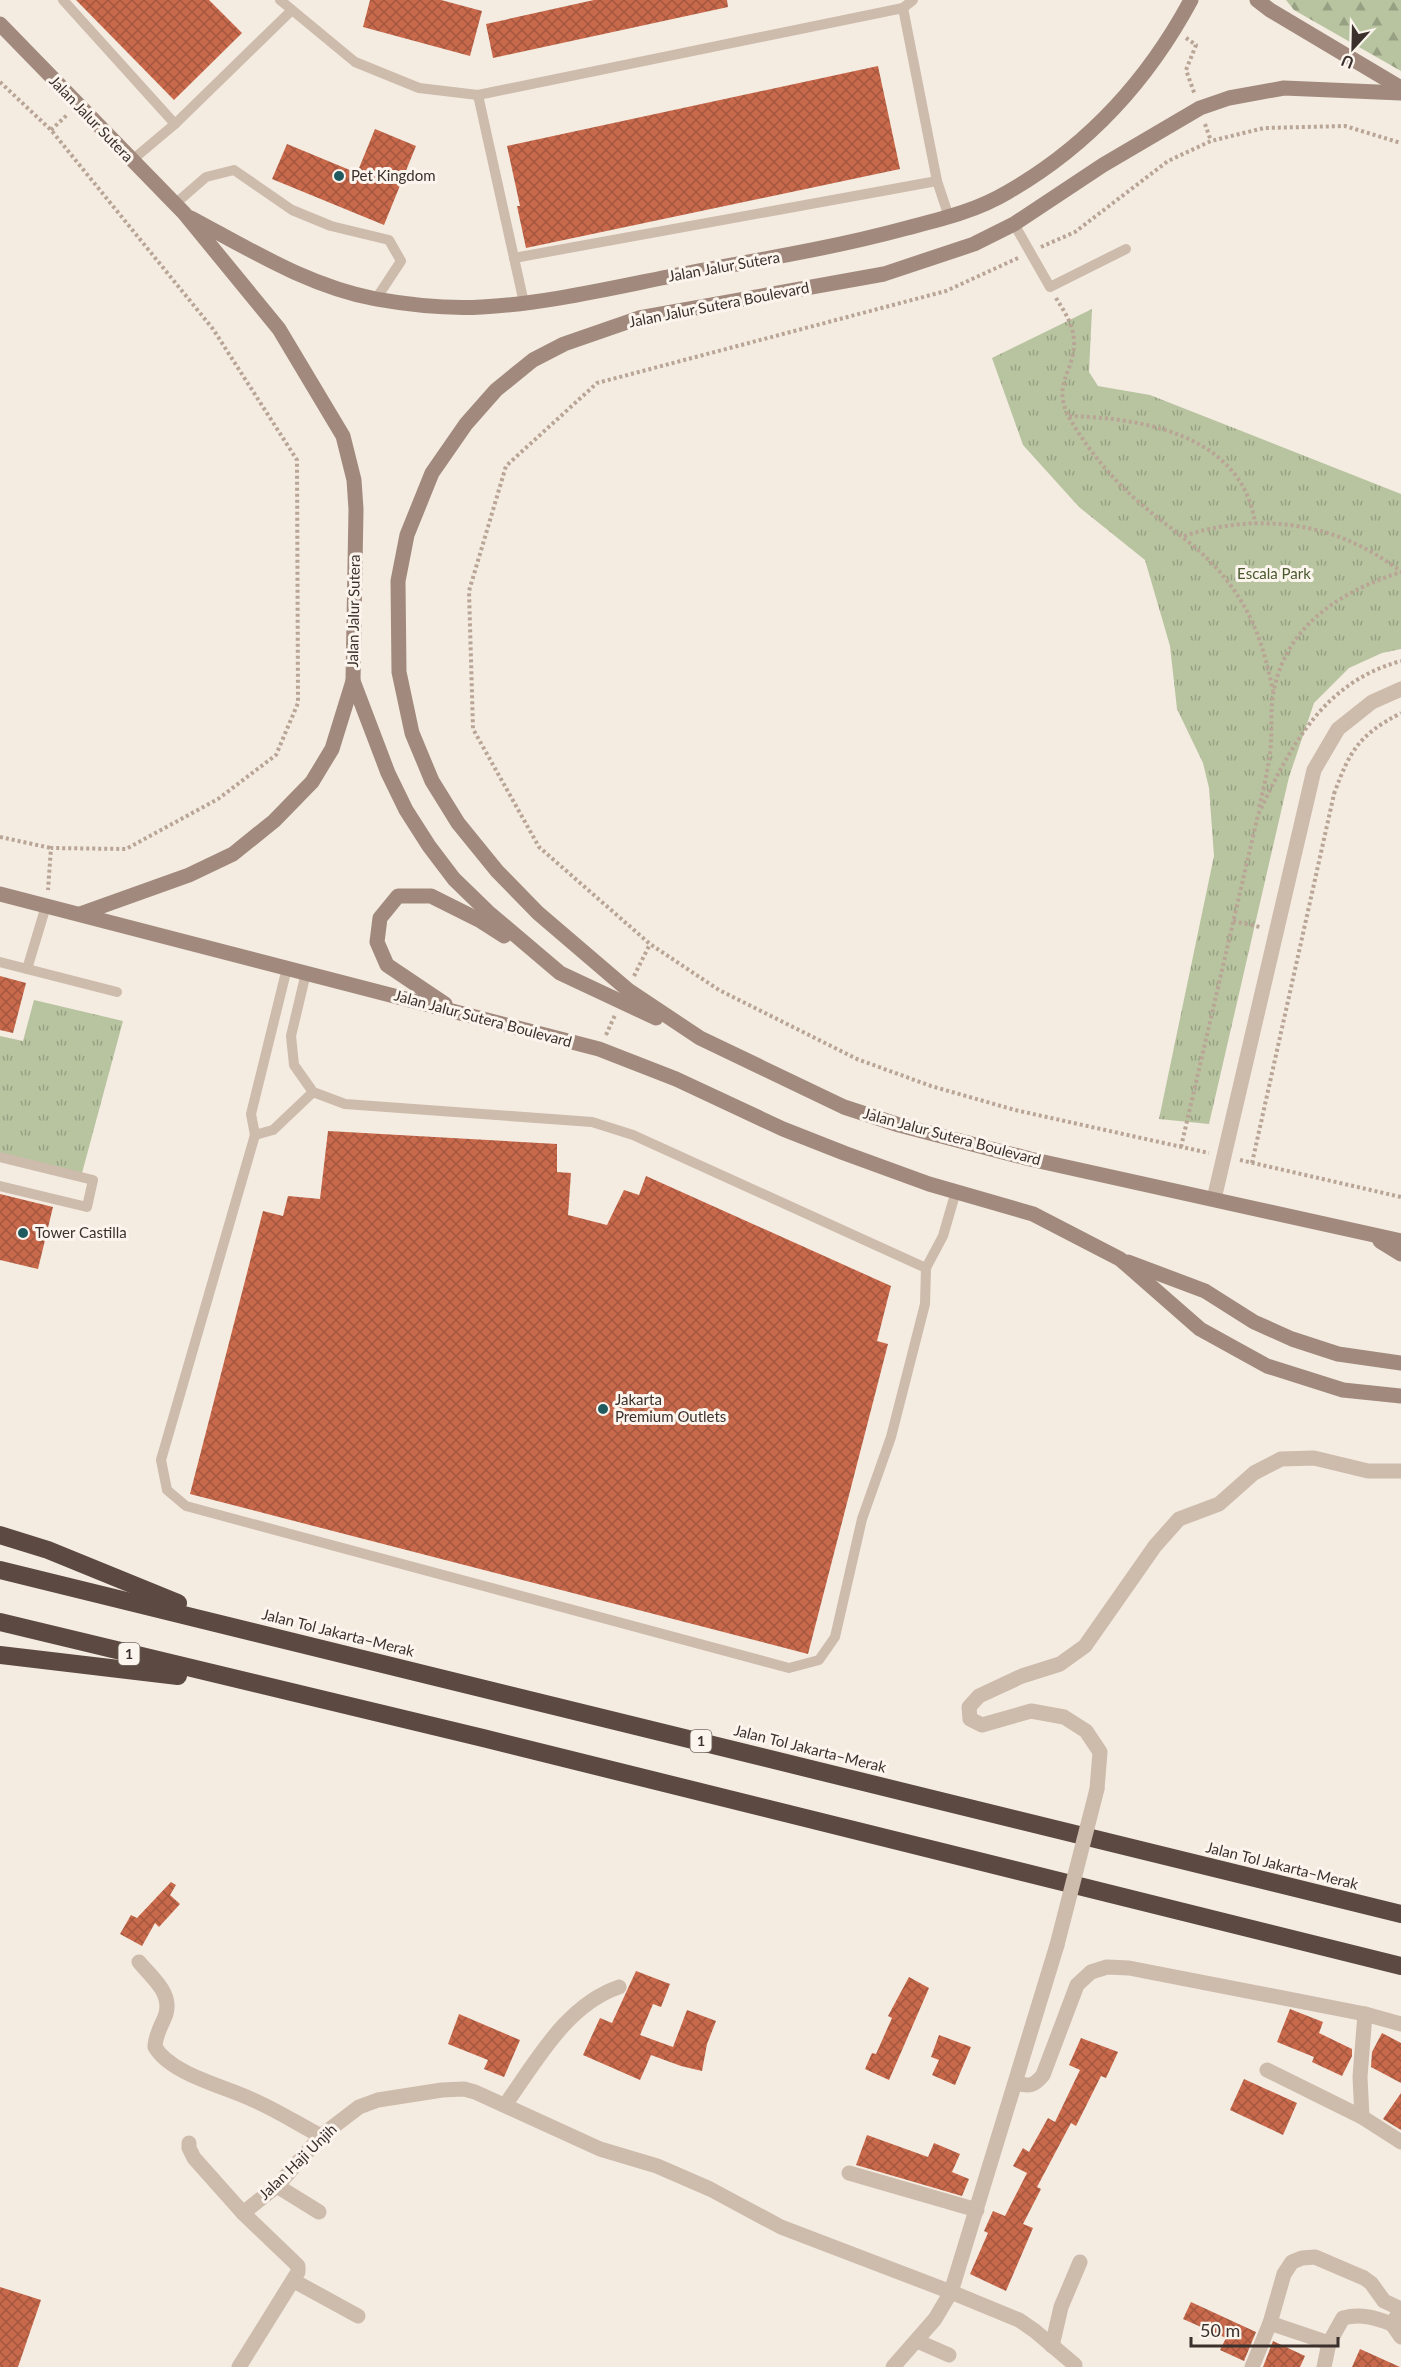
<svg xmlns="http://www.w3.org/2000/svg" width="1401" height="2367" viewBox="0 0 1401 2367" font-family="Lato,sans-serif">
<defs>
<pattern id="forest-firs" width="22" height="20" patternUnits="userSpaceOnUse" patternTransform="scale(1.5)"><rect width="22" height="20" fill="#b8c4a0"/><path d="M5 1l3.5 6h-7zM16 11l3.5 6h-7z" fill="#97a083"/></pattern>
<pattern id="park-tufts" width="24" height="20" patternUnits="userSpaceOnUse" patternTransform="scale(1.5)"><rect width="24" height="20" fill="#b8c4a0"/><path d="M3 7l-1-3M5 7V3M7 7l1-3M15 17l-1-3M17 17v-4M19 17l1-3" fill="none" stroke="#97a083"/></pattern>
<pattern id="building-cross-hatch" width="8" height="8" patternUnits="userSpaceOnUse" patternTransform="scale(1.5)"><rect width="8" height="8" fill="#c8694b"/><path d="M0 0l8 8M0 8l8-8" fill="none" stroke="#a4573f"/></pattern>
</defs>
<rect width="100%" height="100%" fill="#f4ebe1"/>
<path fill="url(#forest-firs)" d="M1286,0H1401V71L1294,10Z"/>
<g fill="url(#park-tufts)">
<path d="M1092,309L1089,372L1098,386L1150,395L1401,494V649L1382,653L1349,668L1314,703L1289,777L1209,1124L1159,1119L1214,856L1209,788L1203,763L1177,709L1170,646L1145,560L1079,507L1023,445L992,358Z"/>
<path d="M34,1000L123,1021L82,1173L0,1153V1036L23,1041Z"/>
</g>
<g fill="url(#building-cross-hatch)">
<path d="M76,0H209L242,33L174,100Z"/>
<path d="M370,0H441L482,11L470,56L363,27Z"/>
<path d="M594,0H727L728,7L493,58L486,24Z"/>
<path d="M878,66L900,169L526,248L517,206H520L507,146Z"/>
<path d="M375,129L416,146L384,225L272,179L287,144L357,173Z"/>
<path d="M0,976L26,983L13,1033L0,1030Z"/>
<path d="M328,1131L557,1144V1172L571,1173L568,1215L607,1225L624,1190L639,1195L646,1176L891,1286L877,1341L888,1344L808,1654L190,1494L263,1211L283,1216L288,1196L320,1199Z"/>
<path d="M0,1194L53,1207L38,1269L0,1260Z"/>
<path d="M171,1882L176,1885L170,1895L180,1904L159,1927L155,1923L142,1946L120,1934L131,1915L137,1918Z"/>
<path d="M636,1971L670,1984L661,2007L653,2004L640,2035L673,2047L687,2010L716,2021L707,2044L702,2071L681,2066L651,2055L640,2080L583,2055L600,2018L612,2023Z"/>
<path d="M909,1977L929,1988L889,2080L865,2069L872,2053L876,2054L892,2018L888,2016Z"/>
<path d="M1290,2009L1323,2022L1319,2033L1352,2049V2056L1342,2076L1312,2062L1314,2057L1277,2042Z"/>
<path d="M459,2014L520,2040L504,2077L484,2069L488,2060L448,2044Z"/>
<path d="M1382,2033L1401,2043V2083L1371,2067L1372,2052Z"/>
<path d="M939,2035L971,2047L955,2085L932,2075L939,2060L931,2057Z"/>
<path d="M1081,2038L1118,2052L1106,2078L1101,2076L1076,2126L1071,2123L1037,2187L1041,2189L1023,2224L1033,2228L1006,2291L970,2274L988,2233L984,2231L993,2211L1005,2216L1027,2173L1013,2166L1023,2148L1029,2152L1048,2118L1055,2122L1080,2070L1069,2065Z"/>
<path d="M1244,2079L1297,2103L1283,2135L1230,2110Z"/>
<path d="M1401,2093V2130L1383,2119Z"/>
<path d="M867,2135L928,2157L934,2143L960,2154L952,2172L969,2179L962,2196L856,2165Z"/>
<path d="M0,2287L41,2300L18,2367H0Z"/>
<path d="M1191,2302L1256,2332L1244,2361L1220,2350L1226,2338L1183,2319Z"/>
<path d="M1273,2341L1305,2356L1300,2367H1263Z"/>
<path d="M1360,2349L1400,2367H1352Z"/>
</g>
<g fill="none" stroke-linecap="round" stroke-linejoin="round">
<g stroke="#b9a596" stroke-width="4" stroke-dasharray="3 3" stroke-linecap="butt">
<path d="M1186,38L1196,45L1186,70L1195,95"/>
<path d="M0,82L51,130L213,329L297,460L298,703L276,755L218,799L126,849L51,848L48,890"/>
<path d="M1205,124L1211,141"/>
<path d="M51,130L68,114"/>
<path d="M1041,247L1075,232L1168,161L1211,141L1264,128L1345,126L1401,143"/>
<path d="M1018,258L946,291L597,383L506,466L469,591L473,729L539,847L650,944L719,990L857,1059L931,1086L1015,1110L1209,1153"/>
<path d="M1056,298C1064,311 1073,324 1074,340C1076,371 1050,384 1070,419C1087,448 1108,474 1133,497C1167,528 1203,547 1231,586C1255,618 1265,652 1273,691"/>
<path d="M1069,416C1143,418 1242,435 1255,523"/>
<path d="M1184,536C1244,516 1310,519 1366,549C1378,555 1390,564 1401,571"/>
<path d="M1259,807C1264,787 1269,766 1271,744C1272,727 1270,707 1274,690C1287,624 1342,591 1401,572"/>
<path d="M0,837L51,848"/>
<path d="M1233,921L1260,927"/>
<path d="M634,976L650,944"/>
<path d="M606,1035L615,1015"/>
<path d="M1181,1147L1258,815C1290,747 1323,682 1401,661"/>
<path d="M1240,1160L1401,1197"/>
<path d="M1252,1163L1334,794C1350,750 1359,735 1401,713"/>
</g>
<g stroke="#cdbbac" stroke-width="10">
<path d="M63,0L175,124"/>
<path d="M280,0L355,62L419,88L478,95L903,8L913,0"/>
<path d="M903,8L937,181L949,217"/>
<path d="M478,95L524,303"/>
<path d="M131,161L175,124L291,11"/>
<path d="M175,204L206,177L234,170L292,210L331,226L389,240L401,261L376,299"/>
<path d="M1014,224L1050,287L1126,249"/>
<path d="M514,258L937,181"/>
<path d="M0,962L117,992"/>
<path d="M27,969L46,906"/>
<path d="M306,973L291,1036L294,1065L313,1092L345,1104L592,1122L633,1135L926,1268"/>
<path d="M313,1092L273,1130L255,1135L161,1460L167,1490L186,1506L789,1668L819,1660L835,1637L862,1519L891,1437L925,1304L926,1268L943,1236L956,1191"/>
<path d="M255,1135L251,1114L287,968"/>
<path d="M0,1157L93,1180L87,1207L0,1186"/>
</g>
<g stroke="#cdbbac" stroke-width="15">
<path d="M1214,1199L1314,770L1338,729L1372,702L1401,689"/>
<path d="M1097,1789L1100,1752L1086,1731L1064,1717L1031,1711L982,1725L970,1719L969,1707L979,1696L1022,1676L1060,1664L1085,1646L1155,1546L1179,1519L1219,1504L1254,1473L1281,1459L1314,1458L1368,1471H1401"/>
<path d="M139,1962C154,1980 175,1995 164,2019C160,2028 155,2037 155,2047C171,2074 223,2086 251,2099C275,2109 298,2124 321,2136"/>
<path d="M1267,2070L1362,2117L1401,2142"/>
<path d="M1016,2083C1029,2087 1034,2086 1043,2075L1077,1985L1091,1972L1107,1967L1129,1968L1365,2014L1401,2024"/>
<path d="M505,2105C536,2062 566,2005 619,1987"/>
<path d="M1362,2117L1360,2077L1365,2014"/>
<path d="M189,2143V2148L194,2158L243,2213"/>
<path d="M849,2173L977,2210"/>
<path d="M277,2186L319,2212"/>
<path d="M294,2281L358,2316"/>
<path d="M1270,2323L1329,2343L1324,2367"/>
<path d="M1392,2324L1401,2337"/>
<path d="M917,2341L949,2355"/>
<path d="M1329,2343L1343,2318C1361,2313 1376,2318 1392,2324L1401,2309"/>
<path d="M1052,2346L1061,2307L1080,2262"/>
<path d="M239,2367L298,2272V2266L293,2261L243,2213L277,2186L321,2136L359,2107L378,2100L442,2090L464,2089L475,2092L600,2149L657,2166L710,2189L781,2227L951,2292L1019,2320L1035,2331L1075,2365L1073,2367"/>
<path d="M893,2367L935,2319L951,2292L1057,1945"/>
<path d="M1252,2367L1270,2323L1284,2274L1292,2262L1302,2258L1315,2257L1364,2278L1371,2283L1384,2301L1401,2309"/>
</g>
<g stroke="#a18a7d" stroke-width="15">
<path d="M1257,0L1270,10L1401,88"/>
<path d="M0,24L184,213L279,329L343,436L354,480L356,509L353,681L332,749L312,782L274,821L233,854L189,875L80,914"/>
<path d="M1401,93L1284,88L1229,98L1200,108L1103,165L1014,224L974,244L884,274L639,318L564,344L533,360L496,390L466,424L432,473L407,535L398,581L399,672L412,733L432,781L458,823L497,871L538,913L628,990L700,1038L844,1107L899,1125L1030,1159L1401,1241"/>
<path d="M191,218C251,250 308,286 376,299C410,305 447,309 482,307C553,303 623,285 693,272C765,259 837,247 907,228C942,219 976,211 1008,192C1088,146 1147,82 1191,0"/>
<path d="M353,681L388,773L406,810L429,846L454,879L488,912L560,973L656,1018"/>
<path d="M0,894L599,1049L676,1079L783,1129L844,1153L929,1184L1033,1214L1120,1259L1200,1329L1267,1366L1343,1390L1401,1396"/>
<path d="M445,1004L387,965L377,942L380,918L398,896H431L479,920L504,936"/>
<path d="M1380,1241L1401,1254"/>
<path d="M1128,1262L1205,1291L1254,1322L1292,1339L1338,1354L1401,1363"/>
</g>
<g stroke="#5c4a42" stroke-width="18">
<path d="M0,1535L48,1550L178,1603"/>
<path d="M0,1570L1401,1914"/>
<path d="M0,1622L483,1738L1401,1966"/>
<path d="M0,1655L178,1676"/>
</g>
<path stroke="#cdbbac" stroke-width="15" d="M1057,1945L1097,1789"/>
</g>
<g fill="#1f5a5e" stroke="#fbf5ee" stroke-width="2">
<circle cx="339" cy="176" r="6"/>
<circle cx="23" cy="1233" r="6"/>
<circle cx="603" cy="1409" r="6"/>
</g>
<g text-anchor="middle" stroke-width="6" stroke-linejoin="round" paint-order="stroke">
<g fill="#fbf5ee" stroke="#756b66" stroke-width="1.5">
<rect x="118.5" y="1643" width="21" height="22" rx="4.5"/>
<rect x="690.5" y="1730" width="21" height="22" rx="4.5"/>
</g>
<g font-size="14" font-weight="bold" fill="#3b302b">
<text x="129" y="1659">1</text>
<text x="701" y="1746">1</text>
</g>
<g font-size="15" fill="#3b302b" stroke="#fbf5ee">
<text transform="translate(91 119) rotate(46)" y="5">Jalan Jalur Sutera</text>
<text transform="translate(724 267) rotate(-10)" y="5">Jalan Jalur Sutera</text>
<text transform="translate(719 305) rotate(-11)" y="5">Jalan Jalur Sutera Boulevard</text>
<text transform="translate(354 611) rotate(-89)" y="5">Jalan Jalur Sutera</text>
<text transform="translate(483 1019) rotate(15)" y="5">Jalan Jalur Sutera Boulevard</text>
<text transform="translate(952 1137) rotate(15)" y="5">Jalan Jalur Sutera Boulevard</text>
<text transform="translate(338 1633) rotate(14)" y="5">Jalan Tol Jakarta–Merak</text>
<text transform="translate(810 1749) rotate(14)" y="5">Jalan Tol Jakarta–Merak</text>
<text transform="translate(1282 1866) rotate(14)" y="5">Jalan Tol Jakarta–Merak</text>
<text transform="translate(298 2162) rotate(-44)" y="5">Jalan Haji Unjih</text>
</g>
<g font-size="15" fill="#3b302b" stroke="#fbf5ee" text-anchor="start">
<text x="351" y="181">Pet Kingdom</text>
<text x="35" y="1238">Tower Castilla</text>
<text x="615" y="1405">Jakarta<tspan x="615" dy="17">Premium Outlets</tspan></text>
</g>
<g font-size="15" fill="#4a5a2e" stroke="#fbf5ee">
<text x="1274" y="579">Escala Park</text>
</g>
</g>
<g transform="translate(1353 48) rotate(202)" stroke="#fbf5ee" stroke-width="4.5" paint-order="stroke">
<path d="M0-4.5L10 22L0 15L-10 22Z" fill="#3b302b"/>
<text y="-9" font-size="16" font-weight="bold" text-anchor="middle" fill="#3b302b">U</text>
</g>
<path d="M1191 2337v9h147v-9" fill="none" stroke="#3b302b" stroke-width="3"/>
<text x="1200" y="2337" font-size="18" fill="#3b302b" stroke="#fbf5ee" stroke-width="4.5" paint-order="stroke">50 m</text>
</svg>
